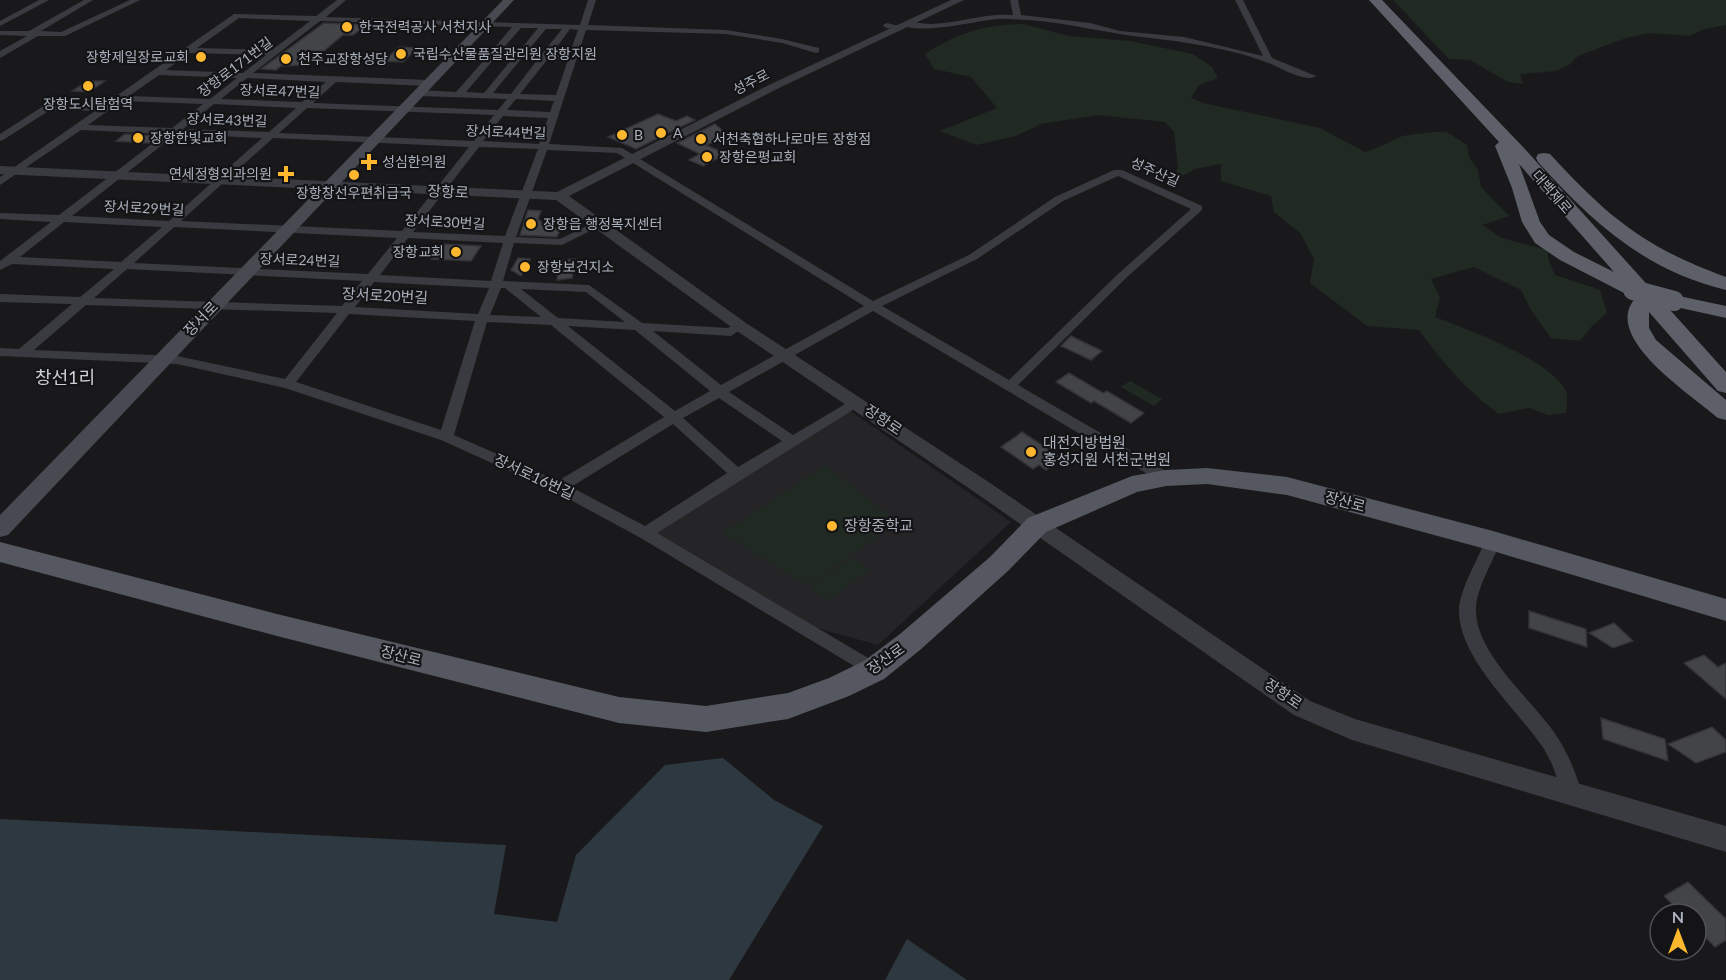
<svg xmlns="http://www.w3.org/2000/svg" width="1726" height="980" viewBox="0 0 1726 980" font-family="Lato,'Noto Sans KR',sans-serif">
<rect width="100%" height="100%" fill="#19191b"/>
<path fill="#252528" d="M849,410L1011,522L878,645L813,627L651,531Z"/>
<g fill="#202a22">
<path d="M1393,0H1726V25L1705,29L1689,36L1650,33L1626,38L1578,56L1569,65L1556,71L1520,74L1523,84L1508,82L1470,60L1449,59Z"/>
<path d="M1023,24L1069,36L1130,41L1193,54L1212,67L1218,78L1199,85L1191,98L1203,103L1320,128L1365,152C1378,148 1388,143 1400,137C1404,135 1442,131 1446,132C1453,135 1460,141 1467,145L1469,157L1478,170L1481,187L1509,216L1482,225L1502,238L1547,250L1549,261L1555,275L1600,290L1607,313L1592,326L1580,341L1551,338L1531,310L1521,290L1474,267L1431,279L1440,298L1435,317C1466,329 1556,361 1567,394C1568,399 1566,408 1566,413L1548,415L1529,408L1499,414C1465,389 1444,364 1419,330L1367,326L1310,283L1314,259L1301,234L1274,212L1271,196L1221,181V164L1195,169L1170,182L1178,168L1174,132L1165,122L1098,115L1041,124L1016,136L976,145L940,131L997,108L971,77L934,69L925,54C959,32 982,25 1023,24Z"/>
<path d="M1130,381L1162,399L1154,406L1121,387Z"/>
<path d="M825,465L898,522L808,586L723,533Z"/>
<path d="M853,557L869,570L827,601L811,587Z"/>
</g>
<g fill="#2e3840">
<path d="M723,758L774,800L823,826L729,980H0V819L506,845L494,914L557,922L576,855L665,765Z"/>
<path d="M907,939L967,980H885Z"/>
</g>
<g fill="#434448" stroke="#333337" stroke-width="1.5">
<path d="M324,23L366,25L353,35H343L307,65L281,66L276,70L261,69Z"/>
<path d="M399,47L417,48L403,62L384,61Z"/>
<path d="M88,81H105L89,92L72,91Z"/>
<path d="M658,114L676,121L687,116L695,120L636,149L608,137Z"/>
<path d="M715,124L729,136L706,145L726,154L703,166L689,160L700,154L677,143Z"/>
<path d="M125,134L159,136L149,143L116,141Z"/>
<path d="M528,210L541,211L538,219L547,227L561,228L557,237L520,235Z"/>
<path d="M442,244L481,246L471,261L431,259Z"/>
<path d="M518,258L530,259L521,276L511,270Z"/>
<path d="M575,259L572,278L557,280L560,260Z"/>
<path d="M1071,336L1102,351L1091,360L1061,346Z"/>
<path d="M1069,373L1103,393L1107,391L1144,413L1131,423L1094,401L1091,403L1056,382Z"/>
<path d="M1022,432L1062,458L1046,470L1039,465L1033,469L1001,447Z"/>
<path d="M1529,611L1586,629L1587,647L1529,628Z"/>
<path d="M1614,623L1633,641L1613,648L1589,633Z"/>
<path d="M1704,655L1718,667L1726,663V699L1684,663Z"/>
<path d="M1601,718L1665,739L1668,761L1603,739Z"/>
<path d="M1712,727L1726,740V752L1696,763L1668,744Z"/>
<path d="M1688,882L1726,919V940L1715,947L1696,928V914H1682L1664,896Z"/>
</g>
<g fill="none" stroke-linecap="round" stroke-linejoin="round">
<g fill="#3a3b41" fill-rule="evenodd">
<path d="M39,0H49L0,26V21Z"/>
<path d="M84,0H93L41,31L61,32L130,0H140L65,36H38L0,58V51L27,36L0,35V31H29Z"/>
<path d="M337,0H346L326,17L580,25L588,0H596L588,25L726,30L782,39L819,48V52L816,53L782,43L726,34L586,30L549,144L622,148L873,301L969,255L1055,197L1114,170H1122L1202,206V210L1126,278L1018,385L1171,474L1173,478L1166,483L1161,482L873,311L729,392L793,435L852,400L857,399L864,403L657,533L880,665L883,670L880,675L874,678L639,537L554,491L441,440L285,388L177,364L0,356V348L19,349L72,304L0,302V294L80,297L114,269L12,264L0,270V261L51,222L0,219V213L59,215L165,134L81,130L0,185V177L95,111L50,110L3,140L0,141V134L45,105L102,106L234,14L316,16ZM239,18L310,21L272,50L197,48ZM320,21L512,27L490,53L453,52V56L456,57L486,58L456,92L419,90L415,93L419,96L507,99L498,110L313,103L336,82L428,86L432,83L428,80L253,73ZM521,28H538L517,54L499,53ZM546,29H562L542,54H525ZM570,29L578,30L569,55H551ZM190,53L266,55L243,73L166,70ZM495,58H513L484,93L466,92ZM521,59H538L511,94L493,93ZM547,60H568L556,95L520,94ZM159,75L237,78L210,99L129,96ZM247,78L326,82L302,102L221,99ZM516,99L554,101L550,112L507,110ZM122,101L203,104L172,128L88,125ZM214,104L296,108L269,132L183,129ZM307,108L494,115L474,141L279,133ZM503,116L548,118L539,144L483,141ZM176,134L262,138L169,221L72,216ZM273,138L469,147L402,231L181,221ZM479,147L538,149L505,236L413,232ZM547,150L617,153L864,306L721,385L653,331L731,336L746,326L744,323H736L728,328L642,323L589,285L503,281L514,243L562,245L604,224L599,221L595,222L560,239L516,237ZM1118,176L1191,209L1118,274L1009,380L882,306L977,259L1063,201ZM64,222L162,227L121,262L20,257ZM174,227L397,238L368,274L134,263ZM408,238L503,243L491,281L380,275ZM127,269L362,281L342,306L94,298ZM374,282L489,288L478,314L355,307ZM501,288H505L541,317L490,315ZM521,289L586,292L625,322L558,318ZM86,305L337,313L285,379L177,356L34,350ZM349,314L475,321L441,430L296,382ZM487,322L551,325L664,417L558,481L454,435ZM568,326L635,330L710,391L675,411ZM719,398L782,441L738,467L683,418ZM673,424L727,473L645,526L571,487Z"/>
<path d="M1010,0H1018L1021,15L1090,23L1120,31L1184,37L1263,56L1235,0H1243L1272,58L1316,76C1305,84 1278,66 1266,62C1232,49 1186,42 1150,38C1109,34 1070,23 1029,20C1018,20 1007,18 997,19C976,21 919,35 903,25C911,20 922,24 931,24C959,23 985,13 1013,15Z"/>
<path d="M887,23L902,27L903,29L899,31L884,27L883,25Z"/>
<path d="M1493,535L1499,537L1501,541C1494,559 1475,591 1476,610C1476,655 1532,699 1556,735C1568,753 1576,773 1582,794L1579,801L1572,803L1565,801L1552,764L1544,749C1518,710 1458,658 1459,610C1459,591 1478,559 1485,541L1487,537Z"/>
</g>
<path fill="#3a3b41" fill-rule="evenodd" d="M951,0H964L779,88L569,196L746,323L987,481L1310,701L1355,719L1726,826V852L1352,740L1294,715L973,491L734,329L556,200L0,174V166L557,192L771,84Z"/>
<path fill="#474a51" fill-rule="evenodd" d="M503,0H514L8,535L0,537V515Z"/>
<path fill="#555860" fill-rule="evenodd" d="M1207,468L1287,477L1493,531L1726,599V621L1493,551L1287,495L1207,484L1166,486L1137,492L1046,532L1008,571L920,650L884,679L849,696L788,719L706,732L619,723L277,636L0,562V542L277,614L619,697L706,706L788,693L829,678L864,661L900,634L990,557L1028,518L1132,476L1166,470Z"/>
<g fill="#5d6069" fill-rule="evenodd">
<path d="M1369,0H1382L1524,148L1726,372V393L1718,391L1649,312V328L1656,340L1726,400V420L1718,418C1692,395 1605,340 1633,301L1638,299L1635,296L1626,294L1560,260L1535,243L1522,222L1512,188L1495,146L1499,142ZM1519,164L1614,272L1574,252L1549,235L1540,222Z"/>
<path d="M1544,153L1550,154C1609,218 1644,247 1726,277V290C1644,270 1592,222 1538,162L1536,158L1538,154Z"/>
<path d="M1674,295L1726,306V318L1667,305L1664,301L1667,297Z"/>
</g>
<path stroke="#5d6069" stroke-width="20" d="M1633,290L1674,301"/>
</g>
<g fill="#fdb82f" stroke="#141416" stroke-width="2">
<circle cx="347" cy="27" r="6"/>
<circle cx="401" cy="54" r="6"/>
<circle cx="201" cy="57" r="6"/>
<circle cx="286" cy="59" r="6"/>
<circle cx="88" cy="86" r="6"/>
<circle cx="661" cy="133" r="6"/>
<circle cx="622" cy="135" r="6"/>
<circle cx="138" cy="138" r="6"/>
<circle cx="701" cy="139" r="6"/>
<circle cx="707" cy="157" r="6"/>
<path d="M366 153h6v6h6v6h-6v6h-6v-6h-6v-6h6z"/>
<path d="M283 165h6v6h6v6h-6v6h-6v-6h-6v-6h6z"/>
<circle cx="354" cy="175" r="6"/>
<circle cx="531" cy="224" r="6"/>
<circle cx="456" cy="252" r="6"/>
<circle cx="525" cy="267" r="6"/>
<circle cx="1031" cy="452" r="6"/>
<circle cx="832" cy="526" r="6"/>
</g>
<g text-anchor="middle" stroke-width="4.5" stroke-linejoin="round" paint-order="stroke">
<g font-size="14" fill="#aab0bc" stroke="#141416" text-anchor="start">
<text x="359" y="32">한국전력공사 서천지사</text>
<text x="413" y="59">국립수산물품질관리원 장항지원</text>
<text x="189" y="62" text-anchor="end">장항제일장로교회</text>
<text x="298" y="64">천주교장항성당</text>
<text x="88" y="109" text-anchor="middle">장항도시탐험역</text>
<text x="673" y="138">A</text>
<text x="634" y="140">B</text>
<text x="150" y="143">장항한빛교회</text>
<text x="713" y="144">서천축협하나로마트 장항점</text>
<text x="719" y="162">장항은평교회</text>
<text x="382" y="167">성심한의원</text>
<text x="272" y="179" text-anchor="end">연세정형외과의원</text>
<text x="354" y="198" text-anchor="middle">장항창선우편취급국</text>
<text x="543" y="229">장항읍 행정복지센터</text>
<text x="444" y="257" text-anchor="end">장항교회</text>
<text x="537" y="272">장항보건지소</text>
</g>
<g font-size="14" fill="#aab0bc" stroke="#141416">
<text transform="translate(235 67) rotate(-37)" y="5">장항로171번길</text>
<text transform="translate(751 82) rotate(-27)" y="5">성주로</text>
<text transform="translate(280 91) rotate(2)" y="5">장서로47번길</text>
<text transform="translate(227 120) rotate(2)" y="5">장서로43번길</text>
<text transform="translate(506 132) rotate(2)" y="5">장서로44번길</text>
<text transform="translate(1155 172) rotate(24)" y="5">성주산길</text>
<text transform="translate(1552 192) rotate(49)" y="5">대백제로</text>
<text transform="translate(144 208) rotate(3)" y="5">장서로29번길</text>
<text transform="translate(445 222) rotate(3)" y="5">장서로30번길</text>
<text transform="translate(300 260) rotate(2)" y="5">장서로24번길</text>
</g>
<g font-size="15" fill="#aab0bc" stroke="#141416">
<text transform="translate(448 192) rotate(3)" y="5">장항로</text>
<text transform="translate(385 296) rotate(3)" y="5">장서로20번길</text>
<text transform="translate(201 319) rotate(-46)" y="5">장서로</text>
<text transform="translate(883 420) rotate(34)" y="5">장항로</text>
<text transform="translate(534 477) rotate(25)" y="5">장서로16번길</text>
<text transform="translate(1345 502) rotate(15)" y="5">장산로</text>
<text transform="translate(401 656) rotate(14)" y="5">장산로</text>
<text transform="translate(886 659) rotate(-35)" y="5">장산로</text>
<text transform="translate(1283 694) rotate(34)" y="5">장항로</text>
</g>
<g font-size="15" fill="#aab0bc" stroke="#141416" text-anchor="start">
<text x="1043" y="448">대전지방법원<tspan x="1043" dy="17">홍성지원 서천군법원</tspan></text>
<text x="844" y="531">장항중학교</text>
</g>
<g font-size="18" fill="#cccfd7" stroke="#141416">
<text x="65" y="384">창선1리</text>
</g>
</g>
<g transform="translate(1678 932)"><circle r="28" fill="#141416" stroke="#505258" stroke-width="1.5"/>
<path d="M0-4.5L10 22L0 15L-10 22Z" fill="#fdb82f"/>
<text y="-9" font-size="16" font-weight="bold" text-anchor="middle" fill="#aab0bc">N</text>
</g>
</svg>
